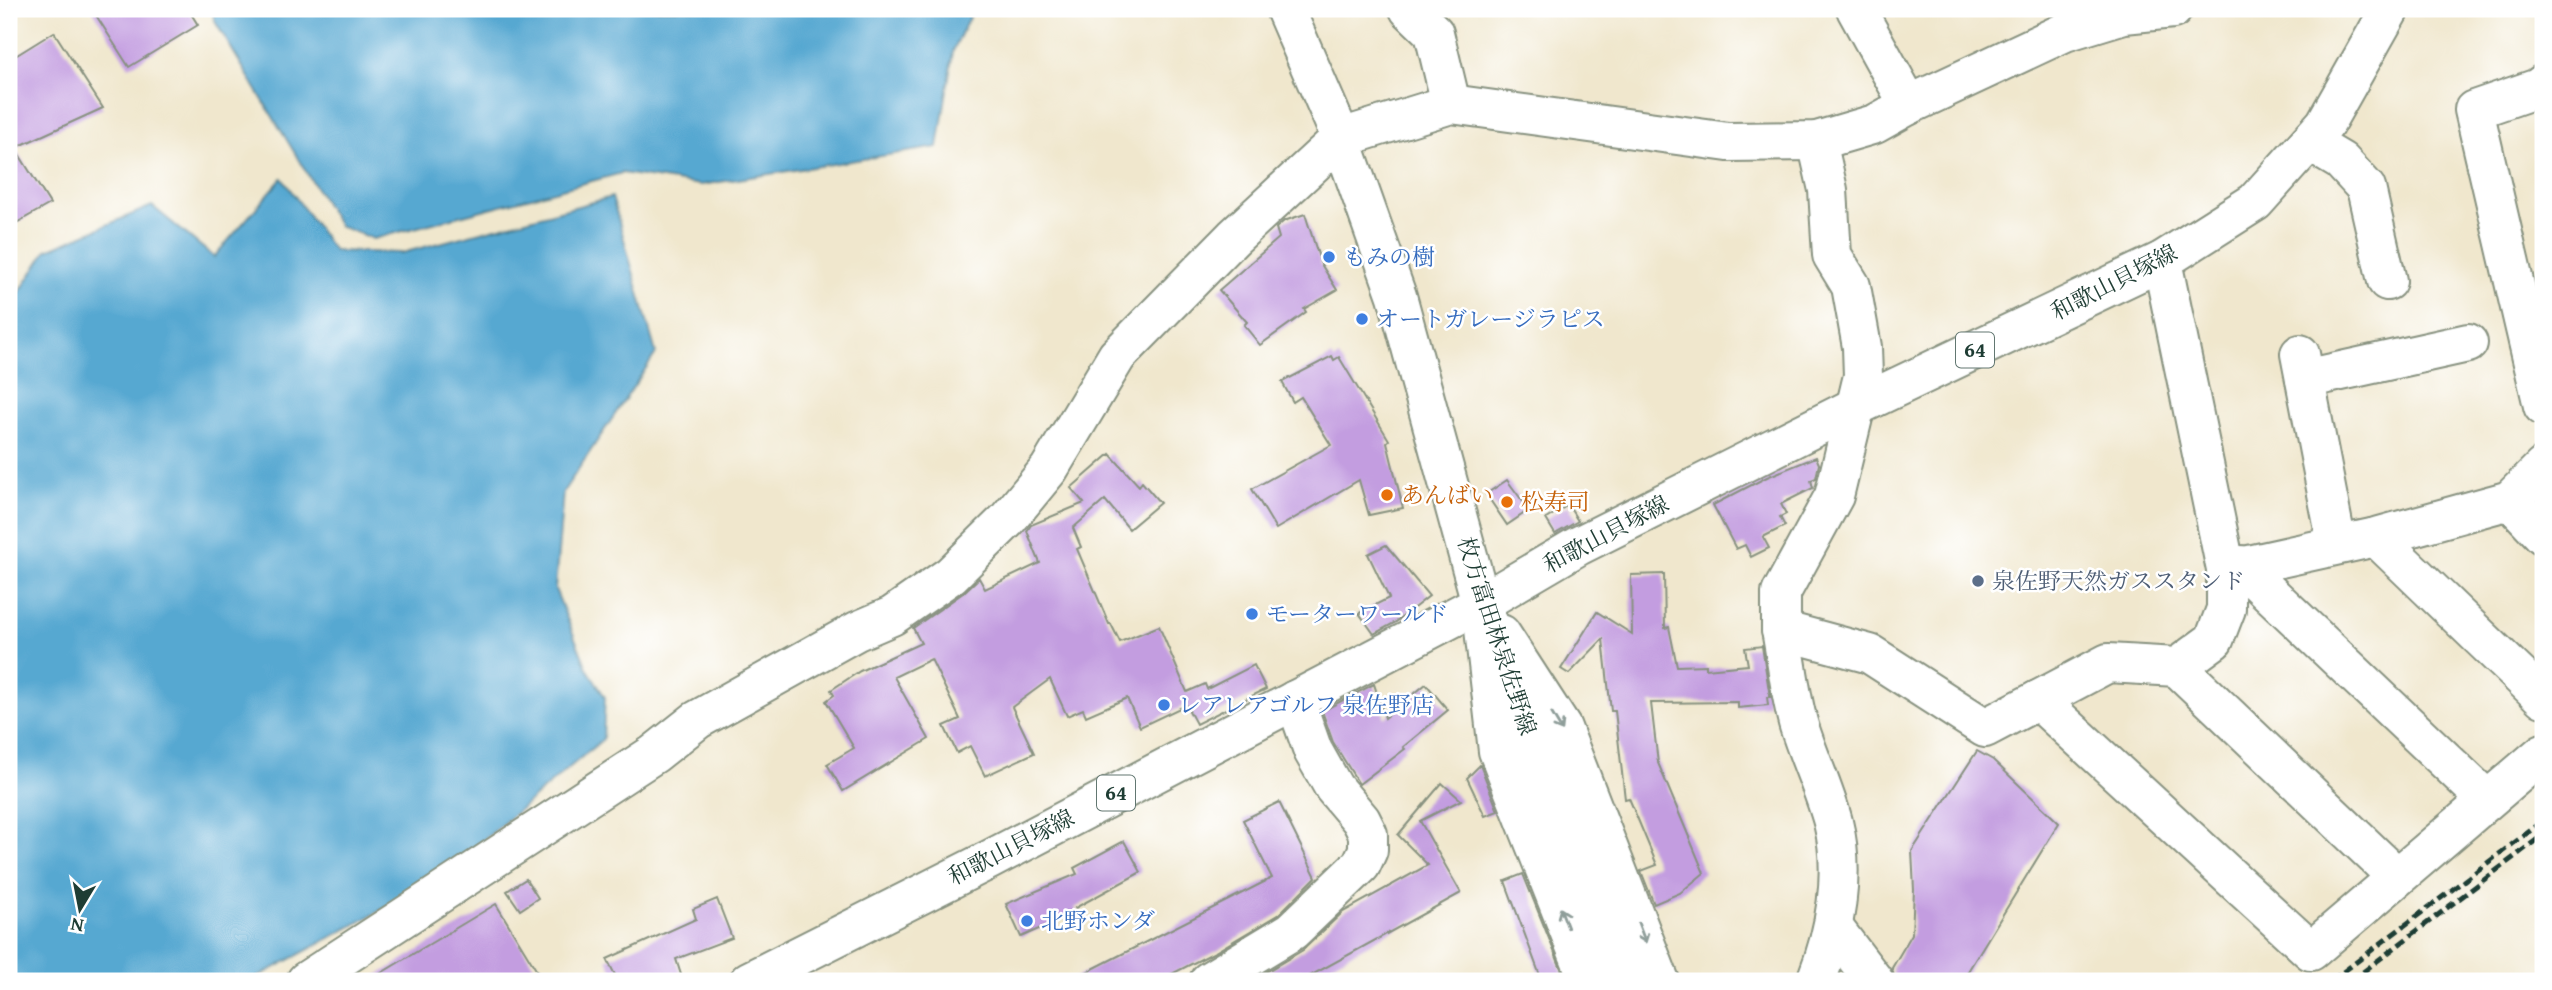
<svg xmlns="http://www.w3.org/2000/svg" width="2552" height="990" viewBox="0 0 2552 990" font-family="'Gentium Book Plus','Noto Serif JP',serif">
<rect width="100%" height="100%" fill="#fff"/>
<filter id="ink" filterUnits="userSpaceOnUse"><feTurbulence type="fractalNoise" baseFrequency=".0143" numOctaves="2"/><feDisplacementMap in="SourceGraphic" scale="14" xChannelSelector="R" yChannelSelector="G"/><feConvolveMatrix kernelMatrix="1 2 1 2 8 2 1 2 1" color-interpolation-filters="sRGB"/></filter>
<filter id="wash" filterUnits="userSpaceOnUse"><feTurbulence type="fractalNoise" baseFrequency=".00686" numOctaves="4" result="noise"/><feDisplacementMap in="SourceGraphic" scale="28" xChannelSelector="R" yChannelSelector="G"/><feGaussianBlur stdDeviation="1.57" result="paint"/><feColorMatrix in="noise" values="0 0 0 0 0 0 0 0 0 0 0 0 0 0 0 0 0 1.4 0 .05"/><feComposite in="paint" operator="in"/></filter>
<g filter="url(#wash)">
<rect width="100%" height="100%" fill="#f0e7cd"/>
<g fill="#57a8d1" stroke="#3b7282" stroke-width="2">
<path d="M211,9H973L953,51L938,147L701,185L622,173L373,239L339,226L216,23Z"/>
<path d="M282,178L334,251L402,253L612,197L656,353L563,492L555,589L587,668L605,697L603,739L434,882L250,981H9V308L47,250L152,206L214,257Z"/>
</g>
<g id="blocks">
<g fill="#c39de0">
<path d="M92,9H188L198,25L129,67Z"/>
<path d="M54,32L103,108L15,148L50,204L9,227V60Z"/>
<path d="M1305,214L1321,264L1337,290L1304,309L1306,312L1260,345L1244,325L1247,322L1219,290L1279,238L1276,228L1284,221Z"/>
<path d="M1332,356L1334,360L1339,357L1389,440L1387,442L1403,508L1369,515L1359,480L1276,529L1252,489L1331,445L1301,397L1293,402L1282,382Z"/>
<path d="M1110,454L1139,486L1142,482L1160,503L1129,529L1105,500L1073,528L1081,547L1077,549L1109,624H1111L1120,642L1159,626L1187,692L1205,684L1207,689L1254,665L1266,689L1196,724L1186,705L1140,727L1127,698L1086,716L1083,709L1067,716L1050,679L1012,707L1034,753L985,776L970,746L957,753L944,726L960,719L931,659L894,677L929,739L843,791L827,764L854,748L826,701L834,695L831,690L860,671L921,643L913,628L963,593L979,578L985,589L1040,563L1027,531L1031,525L1084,503L1071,488Z"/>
<path d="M1816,457L1819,464L1816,478L1811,480L1813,488L1781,504L1786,514L1780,517L1785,526L1763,537L1769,548L1751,557L1745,545L1736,549L1713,505L1767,477Z"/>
<path d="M1507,480L1529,510L1507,525L1486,494Z"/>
<path d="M1568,505L1578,521L1555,534L1546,519Z"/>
<path d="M1386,545L1429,596L1396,622L1374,634L1359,613L1389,598L1368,554Z"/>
<path d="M1664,574L1665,628L1669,627L1677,666L1706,665V669L1748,665L1745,648L1762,646L1770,697H1767L1768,705L1738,708V702L1651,703L1658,763L1704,873L1680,893L1654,904L1641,871L1657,865L1629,798L1625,799L1615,711H1611L1603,639L1569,674L1561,669L1597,612L1632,634L1631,575Z"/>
<path d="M1374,684L1385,718L1426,684L1448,710L1403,747L1405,749L1359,784L1333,742L1322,711Z"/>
<path d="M1977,751L1993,760L2059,823L1962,981H1895L1892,968L1912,934L1914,890L1912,851Z"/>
<path d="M1480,765L1498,811L1485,816L1467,778Z"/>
<path d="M1442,783L1461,800L1420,821L1461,893L1301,981H1251L1303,950L1343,912L1428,865L1398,835Z"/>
<path d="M1279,802L1316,877L1279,914L1215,952L1158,981H1069L1272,878L1243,820Z"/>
<path d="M1124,841L1141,872L1075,908L1077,912L1021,937L1006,904L1077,874L1074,868Z"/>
<path d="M1523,874L1566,981H1542L1505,881Z"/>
<path d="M526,879L538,898L520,910L507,891Z"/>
<path d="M717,899L732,938L676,959L683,981H618L607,959L696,919L693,909Z"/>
<path d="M496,904L543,981H368Z"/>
</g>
</g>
</g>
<g filter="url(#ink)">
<use href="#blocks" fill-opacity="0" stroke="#889280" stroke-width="2"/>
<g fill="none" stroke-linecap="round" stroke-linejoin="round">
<defs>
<g id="minor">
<path d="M1409,9L1434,33L1451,104"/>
<path d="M1856,9L1909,105"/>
<path d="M2543,84L2538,88L2474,110L2543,406"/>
<path d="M1817,141L1828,190L1832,255L1851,286L1862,347L1863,376L1834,496L1781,593V630L1870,654L1985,728L2108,663L2177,667L2214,640L2226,609V570L2162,261"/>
<path d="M2309,142L2341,161L2366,188L2387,281"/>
<path d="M2300,354L2337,545"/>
<path d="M2305,379L2468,343"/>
<path d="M2510,500L2543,535"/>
<path d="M2376,537L2543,698"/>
<path d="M2240,565L2487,800"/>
<path d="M2226,570L2376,537L2510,500L2543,467"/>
<path d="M1484,629L1498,751L1589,981"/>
<path d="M1781,630C1787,661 1790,695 1799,726C1809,758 1824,789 1833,822C1846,874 1835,933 1816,981"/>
<path d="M1501,634L1562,728L1660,981"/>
<path d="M2177,667L2397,877"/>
<path d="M2038,700L2311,951L2543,753"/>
<path d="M1833,927L1874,981"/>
<path d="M306,981L654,754L697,720L857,631L892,616L951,575L1007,520L1049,469L1117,356L1234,237L1341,138L1451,104L1728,142L1817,141L1875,124L1909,105L2065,32L2124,14L2173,9"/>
<path d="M1209,981L1292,931L1361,865L1368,850V834L1361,820L1334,788L1313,751L1295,700"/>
</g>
<g id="major">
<path d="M1285,9L1341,138L1397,296L1481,603L1623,981"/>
<path d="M749,981L989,860L1481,603L1578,546L1855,407L2162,261L2255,202L2325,124L2390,9"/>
</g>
</defs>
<use href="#minor" stroke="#889280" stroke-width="42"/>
<use href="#major" stroke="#889280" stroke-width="42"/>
<use href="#minor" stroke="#fff" stroke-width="38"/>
<use href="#major" stroke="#fff" stroke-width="38"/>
<g stroke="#1f3d34" stroke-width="5" stroke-dasharray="10 5" stroke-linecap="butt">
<path d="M2331,981L2543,821"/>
<path d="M2351,981L2543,835"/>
</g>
</g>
<defs><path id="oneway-shaft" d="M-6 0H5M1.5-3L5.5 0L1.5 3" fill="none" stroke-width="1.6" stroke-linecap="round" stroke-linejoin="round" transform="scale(1.75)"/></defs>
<g stroke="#8f9e9a">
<use href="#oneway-shaft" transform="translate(1557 722) rotate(59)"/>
<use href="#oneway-shaft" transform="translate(1564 918) rotate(-111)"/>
<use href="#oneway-shaft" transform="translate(1642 933) rotate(69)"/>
</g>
</g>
<g fill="#3f7fe0" stroke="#fff" stroke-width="2.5">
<circle cx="1329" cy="257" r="7"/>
<circle cx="1362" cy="319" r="7"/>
<circle cx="1252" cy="614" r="7"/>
<circle cx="1164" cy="705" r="7"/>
<circle cx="1027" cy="921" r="7"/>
</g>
<g fill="#e8710a" stroke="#fff" stroke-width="2.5">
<circle cx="1387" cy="495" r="7"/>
<circle cx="1507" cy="502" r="7"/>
</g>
<circle fill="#5c6f8a" stroke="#fff" stroke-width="2.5" cx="1978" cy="581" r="7"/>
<g text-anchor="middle" stroke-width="5" stroke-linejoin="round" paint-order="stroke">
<g fill="#fff" stroke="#627771" stroke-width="2">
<rect x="1956" y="332.5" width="38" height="35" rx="5"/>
<rect x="1097" y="775.5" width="38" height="35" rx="5"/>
</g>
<g font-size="21" font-weight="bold" fill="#1f3d34">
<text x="1975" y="357">64</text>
<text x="1116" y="800">64</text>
</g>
<g font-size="23" fill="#366cbe" stroke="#fff" text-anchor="start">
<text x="1343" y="265">もみの樹</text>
<text x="1376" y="327">オートガレージラピス</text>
<text x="1266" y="622">モーターワールド</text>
<text x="1178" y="713">レアレアゴルフ 泉佐野店</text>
<text x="1041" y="929">北野ホンダ</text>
</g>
<g font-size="23" fill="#1f3d34" stroke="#fff">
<text transform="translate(2114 282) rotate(-27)" y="8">和歌山貝塚線</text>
<text transform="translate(1606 534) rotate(-28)" y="8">和歌山貝塚線</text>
<text transform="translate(1497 636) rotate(72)" y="8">枚方富田林泉佐野線</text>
<text transform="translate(1011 847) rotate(-27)" y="8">和歌山貝塚線</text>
</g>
<g font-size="23" fill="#c56008" stroke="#fff" text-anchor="start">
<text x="1401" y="503">あんばい</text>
<text x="1521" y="510">松寿司</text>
</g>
<g font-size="23" fill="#4e5e75" stroke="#fff" text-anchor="start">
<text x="1992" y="589">泉佐野天然ガススタンド</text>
</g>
</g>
<rect width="2552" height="990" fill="none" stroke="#fff" stroke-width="35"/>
<g transform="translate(80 909) rotate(190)" stroke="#ffffff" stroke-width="5" paint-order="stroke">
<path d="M0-5L12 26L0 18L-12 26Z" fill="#1f3d34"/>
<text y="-10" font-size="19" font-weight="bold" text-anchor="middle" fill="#1f3d34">N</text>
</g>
</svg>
